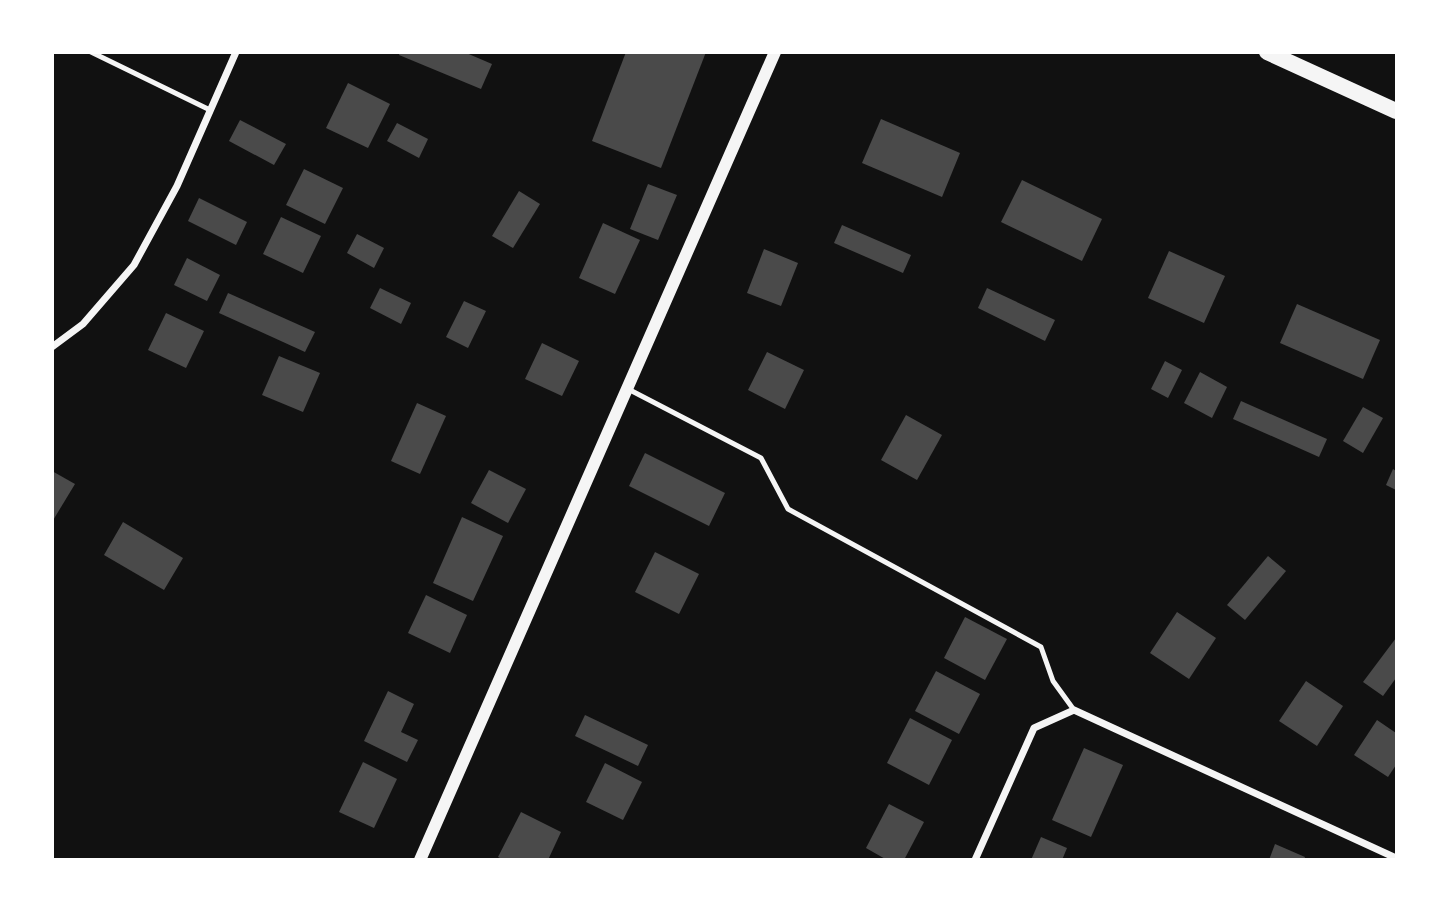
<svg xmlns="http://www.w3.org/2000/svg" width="1449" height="912" viewBox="0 0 1449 912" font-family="Barlow,sans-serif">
<rect width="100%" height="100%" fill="#111"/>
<g fill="#4a4a4a">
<path d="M400,52H464L492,64L481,89L399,55Z"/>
<path d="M626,52H706L661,168L592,141Z"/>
<path d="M348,83L390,104L368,148L326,128Z"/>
<path d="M881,119L960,153L942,197L862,163Z"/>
<path d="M240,120L286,144L274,165L229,141Z"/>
<path d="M397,123L428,139L419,158L387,141Z"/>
<path d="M304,169L343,188L325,224L286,205Z"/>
<path d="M1022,180L1102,219L1082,261L1001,222Z"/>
<path d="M648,184L677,195L658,240L630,229Z"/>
<path d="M519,191L540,204L513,248L492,236Z"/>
<path d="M199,198L247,222L236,245L188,221Z"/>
<path d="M281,217L321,236L303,273L263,254Z"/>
<path d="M603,223L640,240L615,294L579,278Z"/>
<path d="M842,225L911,255L903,273L834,243Z"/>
<path d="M357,234L384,248L374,268L347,253Z"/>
<path d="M764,249L798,263L781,306L747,293Z"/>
<path d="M1169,251L1225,276L1204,323L1148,298Z"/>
<path d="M187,258L220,275L207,301L174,285Z"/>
<path d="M380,288L411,303L401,324L370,308Z"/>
<path d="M987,288L1055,320L1045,341L978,308Z"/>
<path d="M228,293L315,332L305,352L219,313Z"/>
<path d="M464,301L486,311L468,348L446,337Z"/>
<path d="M1297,304L1380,340L1363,379L1280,343Z"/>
<path d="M166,313L204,331L186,368L148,350Z"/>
<path d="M542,343L579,361L562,396L525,379Z"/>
<path d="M767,352L804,370L785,409L748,390Z"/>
<path d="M279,356L320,373L303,412L262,395Z"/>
<path d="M1165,361L1182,370L1168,398L1151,389Z"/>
<path d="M1200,372L1227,387L1212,418L1184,403Z"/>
<path d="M1241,401L1327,439L1319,457L1233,419Z"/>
<path d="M417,403L446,416L420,474L391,461Z"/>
<path d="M1363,407L1383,418L1363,453L1343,441Z"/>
<path d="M906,415L942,435L917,480L881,460Z"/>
<path d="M645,453L725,493L709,526L629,486Z"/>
<path d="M1393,469L1396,471V490L1386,485Z"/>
<path d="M489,470L526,489L508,523L471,503Z"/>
<path d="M52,471L75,484L52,522Z"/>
<path d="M462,517L503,536L473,601L433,583Z"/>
<path d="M123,522L183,558L164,590L104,555Z"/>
<path d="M655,552L699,574L679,614L635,592Z"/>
<path d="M1268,556L1286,571L1245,620L1227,605Z"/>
<path d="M426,595L467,615L450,653L408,633Z"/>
<path d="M1177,612L1216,638L1189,679L1150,653Z"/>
<path d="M965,617L1007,639L985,680L944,658Z"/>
<path d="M1396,638V678L1383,696L1363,682Z"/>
<path d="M936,671L980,694L959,734L915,711Z"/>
<path d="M1306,681L1343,706L1317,746L1279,721Z"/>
<path d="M388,691L414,704L401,732L418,740L407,762L364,741Z"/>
<path d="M585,715L648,745L638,766L575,736Z"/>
<path d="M910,718L952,740L929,785L887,763Z"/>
<path d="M1377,720L1396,733V765L1388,777L1354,755Z"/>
<path d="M1084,748L1123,765L1091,837L1052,820Z"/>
<path d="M363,762L397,779L374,828L339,812Z"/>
<path d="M605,763L642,782L623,820L586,802Z"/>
<path d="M889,804L924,822L904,860H887L866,848Z"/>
<path d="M521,812L561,832L548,860H504L498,857Z"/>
<path d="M1041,837L1067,848L1062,860H1031Z"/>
<path d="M1275,844L1305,857L1304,860H1269Z"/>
</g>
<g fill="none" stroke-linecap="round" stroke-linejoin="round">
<g stroke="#f5f5f5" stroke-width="5">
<path d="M91,52L210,110"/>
<path d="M628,389L761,458L788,509L1041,647L1053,681L1074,710"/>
</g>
<g stroke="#f5f5f5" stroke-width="7">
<path d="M52,347L83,324L134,265L177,186L236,52"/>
<path d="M975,860L1034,728L1074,710L1396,858"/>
</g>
<path stroke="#f5f5f5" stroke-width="12" d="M420,860L775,52"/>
<path stroke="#f5f5f5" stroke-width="16" d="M1267,52L1396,111"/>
</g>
<rect width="1449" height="912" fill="none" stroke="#ffffff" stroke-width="108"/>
</svg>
